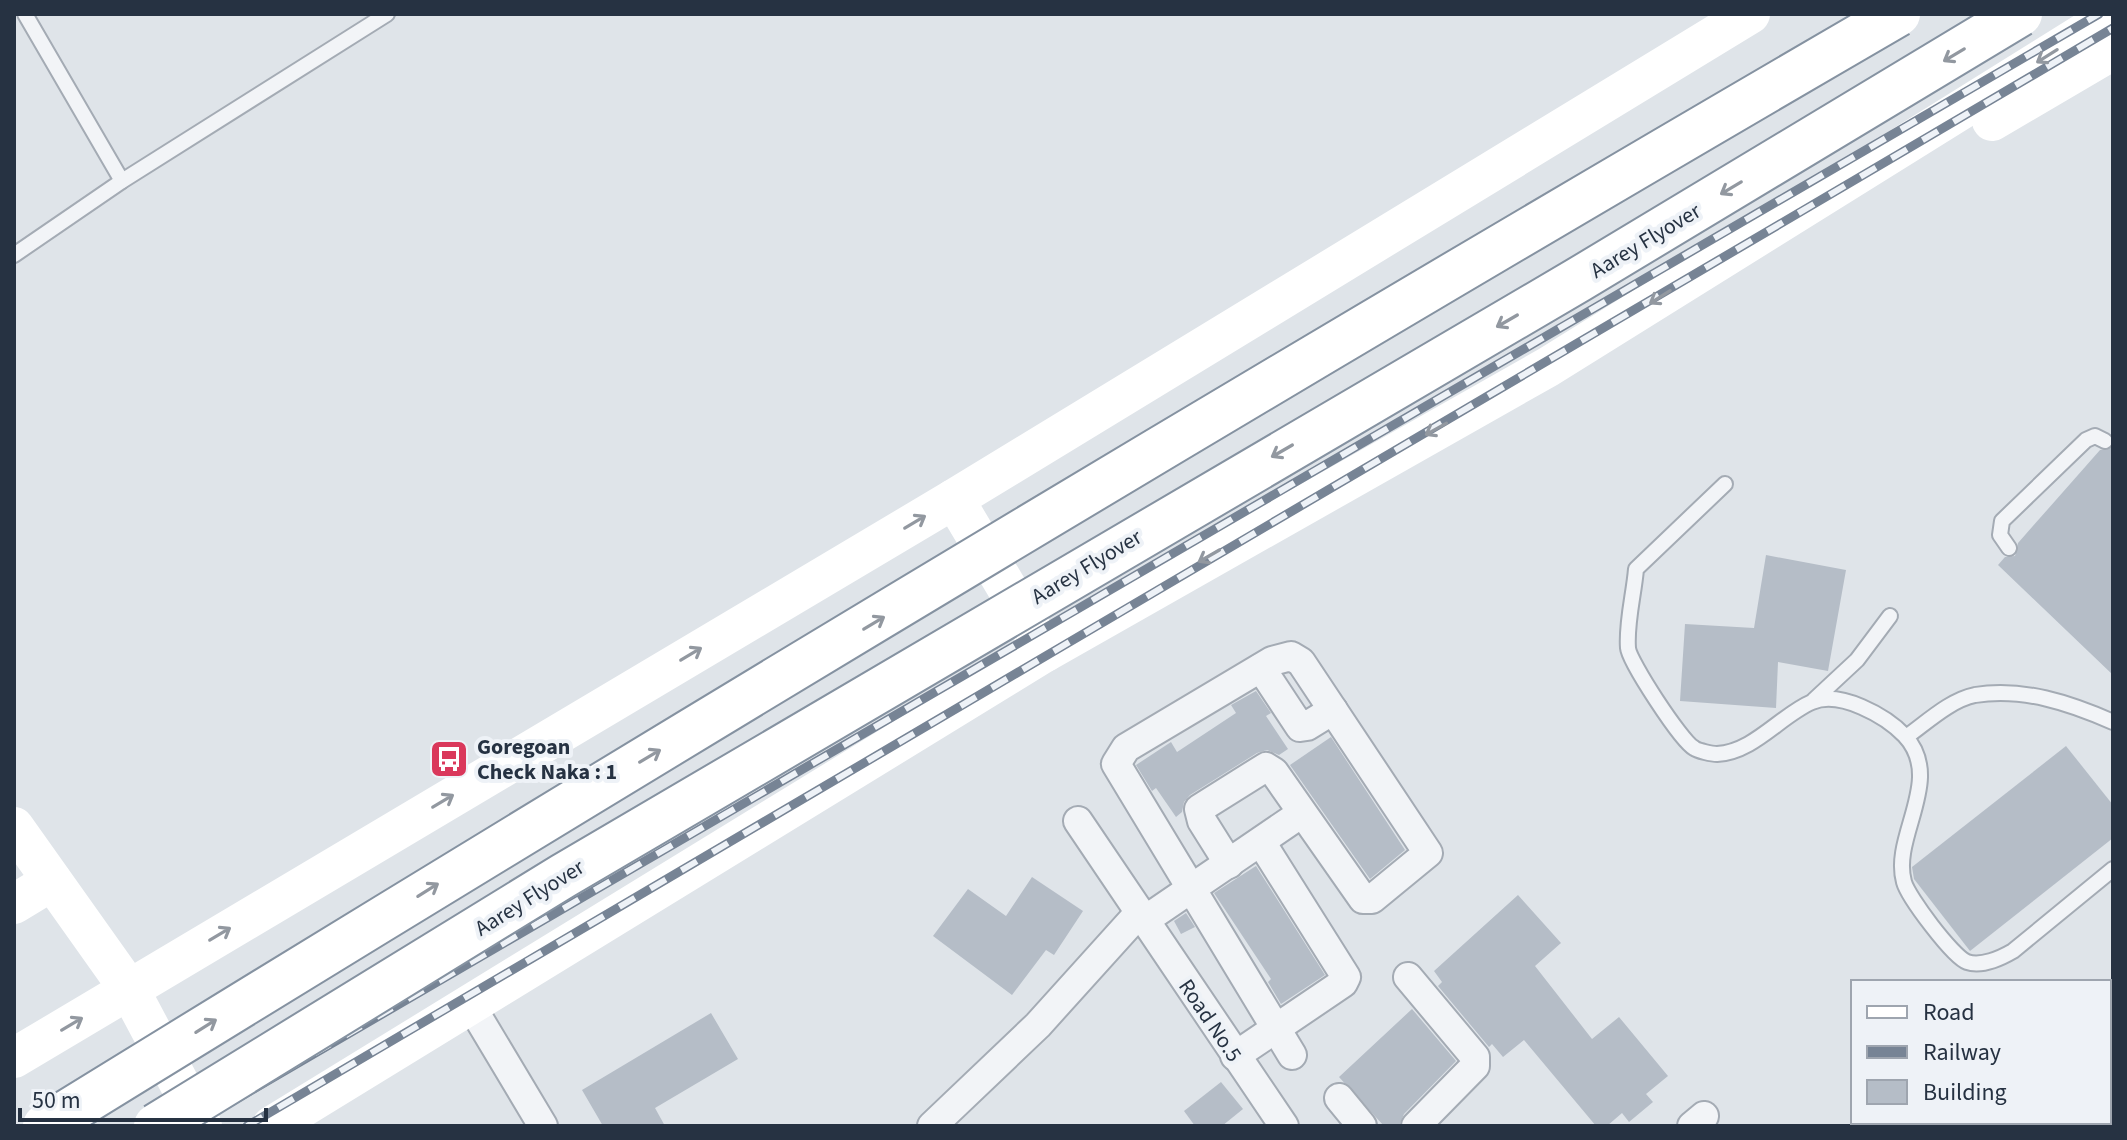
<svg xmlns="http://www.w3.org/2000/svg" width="2127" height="1140" viewBox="0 0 2127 1140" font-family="'Source Sans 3',sans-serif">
<rect width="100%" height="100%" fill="#dfe4e9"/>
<g fill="#b5bdc7">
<path d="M2113,447V675L1998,565L2005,557L2015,556L2018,543L2100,450Z"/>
<path d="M1766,555L1846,570L1828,671L1778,662L1776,708L1680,701L1685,624L1754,628Z"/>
<path d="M1256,691L1271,713L1266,716L1288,749L1279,755L1267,750L1257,753L1190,795L1184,802L1182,812L1176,817L1156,788L1152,791L1136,765L1171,742L1177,752L1236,713L1231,705Z"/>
<path d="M1331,737L1405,850L1370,879L1290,765Z"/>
<path d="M2066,746L2113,805V838L1970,951L1914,879L1912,867Z"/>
<path d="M1256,866L1325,975L1281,1004L1268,982L1271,979L1214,893Z"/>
<path d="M1032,877L1083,911L1054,955L1046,950L1012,995L933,936L968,889L1006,916Z"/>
<path d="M1518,895L1561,943L1535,966L1592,1039L1619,1017L1668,1076L1646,1094L1653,1102L1629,1122L1622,1113L1607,1126H1596L1524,1040L1503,1057L1492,1044L1489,1047L1438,986L1442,982L1434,971Z"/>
<path d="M1186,913L1195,927L1181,934L1174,921Z"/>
<path d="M1412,1009L1456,1061L1404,1114L1399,1126H1384L1339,1077Z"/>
<path d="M711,1013L738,1059L655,1108L665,1126H603L582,1090Z"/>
<path d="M1221,1082L1243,1109L1222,1126H1195L1184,1111Z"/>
</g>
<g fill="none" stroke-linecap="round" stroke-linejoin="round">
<defs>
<g id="lane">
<path d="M25,14L122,181"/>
<path d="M14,255L122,181L387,14"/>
<path d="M1725,484L1636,569C1634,594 1626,623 1628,648C1629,661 1681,741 1694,748C1698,751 1712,754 1717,754C1754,752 1781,715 1812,702C1840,690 1886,716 1905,736C1945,780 1891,836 1904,882C1908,897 1953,957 1967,962C1981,967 2001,958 2013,951L2113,869"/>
<path d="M2009,548L2000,535L2002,521L2086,440L2095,436L2105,441"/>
<path d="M1814,700L1857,660L1890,616"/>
<path d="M1906,737C1926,723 1950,700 1975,695C2022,687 2070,703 2113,722"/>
</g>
<g id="street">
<path d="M1261,668L1300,727L1307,726L1333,710"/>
<path d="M1078,821L1284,1126"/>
<path d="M1229,864L1202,821L1199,809L1266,767L1274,772L1363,899H1372L1428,853L1301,662L1291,656L1272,661L1126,748L1116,764L1292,1055"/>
<path d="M1145,920L1302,813"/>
<path d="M1408,977L1475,1057V1066L1416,1126"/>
<path d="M470,1004L543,1126"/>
<path d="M1235,1056L1343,983L1346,977L1261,842"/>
<path d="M1339,1098L1362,1126"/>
<path d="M932,1126L1038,1025L1140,912"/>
<path d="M1692,1126L1704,1116"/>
</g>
</defs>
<use href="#lane" stroke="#a4abb4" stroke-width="18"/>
<use href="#street" stroke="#a4abb4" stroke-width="32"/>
<use href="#lane" stroke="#f2f4f7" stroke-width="14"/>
<use href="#street" stroke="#f2f4f7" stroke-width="28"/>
<g stroke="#fff" stroke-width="40">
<path d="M1992,121L2113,50"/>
<path d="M954,499L1045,652"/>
<path d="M14,827L129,989L202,1126"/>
<path d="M14,904L52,881"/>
<path d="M14,1058L954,499L1750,14"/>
<path d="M272,1126L1045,652L1548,367L2113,15"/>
</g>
<defs>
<g id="rail">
<path d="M190,1126L2099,14"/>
<path d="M247,1126L2113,28"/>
</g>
</defs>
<use href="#rail" stroke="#778495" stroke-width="9"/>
<use href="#rail" stroke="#eef2f7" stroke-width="6" stroke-dasharray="18" stroke-linecap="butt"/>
<defs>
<g id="highway-bridge">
<path d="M45,1126C658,748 1275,376 1898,14"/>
<path d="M156,1126L563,876L1578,280L2020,14"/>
</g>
</defs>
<use href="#highway-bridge" stroke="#8592a1" stroke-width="48" stroke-linecap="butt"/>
<use href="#highway-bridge" stroke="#fff" stroke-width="44"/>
</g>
<defs><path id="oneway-shaft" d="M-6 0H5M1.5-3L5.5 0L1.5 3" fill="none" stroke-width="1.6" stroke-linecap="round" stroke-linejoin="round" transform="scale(2)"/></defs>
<g stroke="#9298a0">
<use href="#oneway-shaft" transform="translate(1954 55) rotate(149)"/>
<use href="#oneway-shaft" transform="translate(2047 56) rotate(148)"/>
<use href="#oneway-shaft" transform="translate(1731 188) rotate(149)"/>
<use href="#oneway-shaft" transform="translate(1660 297) rotate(148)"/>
<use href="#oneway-shaft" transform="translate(1507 321) rotate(150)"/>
<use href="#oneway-shaft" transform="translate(1436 429) rotate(151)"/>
<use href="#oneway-shaft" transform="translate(1282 451) rotate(150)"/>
<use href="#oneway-shaft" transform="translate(915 522) rotate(-31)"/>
<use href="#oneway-shaft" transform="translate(1209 556) rotate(150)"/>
<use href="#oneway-shaft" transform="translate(874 623) rotate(-31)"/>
<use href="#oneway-shaft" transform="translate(691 654) rotate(-31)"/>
<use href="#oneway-shaft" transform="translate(650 756) rotate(-31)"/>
<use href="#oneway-shaft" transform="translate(443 801) rotate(-31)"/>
<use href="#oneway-shaft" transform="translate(428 890) rotate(-32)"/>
<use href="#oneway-shaft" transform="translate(220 934) rotate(-31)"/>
<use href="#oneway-shaft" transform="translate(72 1024) rotate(-31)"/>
<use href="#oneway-shaft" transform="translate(206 1026) rotate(-32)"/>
</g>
<defs>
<symbol id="bus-square" viewBox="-11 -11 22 22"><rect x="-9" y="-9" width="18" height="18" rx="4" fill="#da385b" stroke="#eef2f7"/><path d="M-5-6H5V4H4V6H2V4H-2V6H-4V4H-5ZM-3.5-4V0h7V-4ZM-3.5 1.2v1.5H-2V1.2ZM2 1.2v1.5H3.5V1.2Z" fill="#fff"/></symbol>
</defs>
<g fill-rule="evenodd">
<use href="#bus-square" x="427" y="737" width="44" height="44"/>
</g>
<g text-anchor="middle" stroke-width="8" stroke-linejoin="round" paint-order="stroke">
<g font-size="22" fill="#263242" stroke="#eef2f7">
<text transform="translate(1645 240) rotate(-31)" y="8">Aarey Flyover</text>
<text transform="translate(1086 566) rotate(-31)" y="8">Aarey Flyover</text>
<text transform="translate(529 897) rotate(-32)" y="8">Aarey Flyover</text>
<text transform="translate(1211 1020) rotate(56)" y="8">Road No.5</text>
</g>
<g font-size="22" font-weight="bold" fill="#263242" stroke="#eef2f7" text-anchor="start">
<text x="477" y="754">Goregoan<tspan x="477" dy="25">Check Naka : 1</tspan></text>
</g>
</g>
<rect width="2127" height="1140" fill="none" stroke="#263242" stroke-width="32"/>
<rect x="1851" y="980" width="260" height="144" fill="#eef2f7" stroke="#9ea5af" stroke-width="2"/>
<rect x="1867" y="1006" width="40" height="12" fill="#ffffff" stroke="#9ea5af" stroke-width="2"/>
<text x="1923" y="1020" font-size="24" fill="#263242">Road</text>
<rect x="1867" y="1046" width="40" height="12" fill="#778495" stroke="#9ea5af" stroke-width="2"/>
<text x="1923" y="1060" font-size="24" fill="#263242">Railway</text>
<rect x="1867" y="1080" width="40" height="24" fill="#b5bdc7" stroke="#9ea5af" stroke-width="2"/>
<text x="1923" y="1100" font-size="24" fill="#263242">Building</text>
<path d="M20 1108v12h246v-12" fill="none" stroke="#263242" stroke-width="4"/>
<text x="32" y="1108" font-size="24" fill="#263242" stroke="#eef2f7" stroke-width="6" paint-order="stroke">50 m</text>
</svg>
